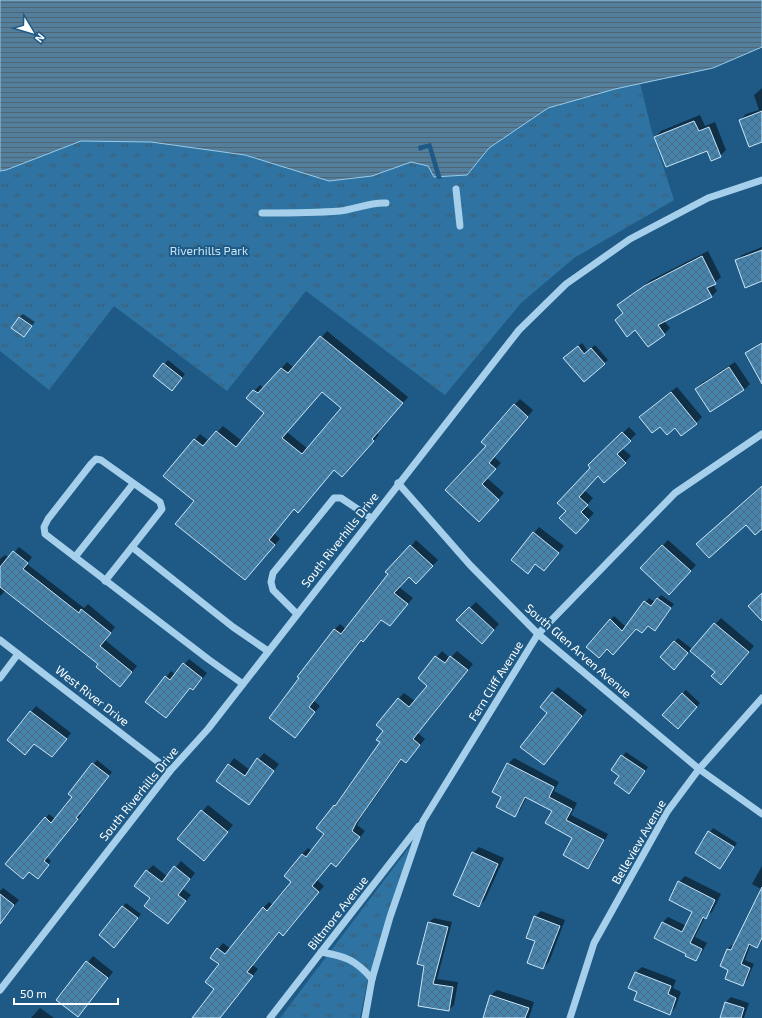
<svg xmlns="http://www.w3.org/2000/svg" width="762" height="1018" viewBox="0 0 762 1018" font-family="'Exo 2',sans-serif">
<defs>
<pattern id="park-tufts" width="24" height="20" patternUnits="userSpaceOnUse"><rect width="24" height="20" fill="#2e73a2"/><path d="M3 7l-1-3M5 7V3M7 7l1-3M15 17l-1-3M17 17v-4M19 17l1-3" fill="none" stroke="#405c6e"/></pattern>
<pattern id="water-rules" width="6" height="5" patternUnits="userSpaceOnUse"><rect width="6" height="5" fill="#537e9c"/><path d="M0 2.5h6" fill="none" stroke="#506574"/></pattern>
<pattern id="building-cross-hatch" width="8" height="8" patternUnits="userSpaceOnUse"><rect width="8" height="8" fill="#4684ae"/><path d="M0 0l8 8M0 8l8-8" fill="none" stroke="#496b82"/></pattern>
</defs>
<rect width="100%" height="100%" fill="#1e5a85"/>
<g fill="url(#park-tufts)">
<path d="M640,83L652,132L674,200L574,258L521,303L445,395L306,291L227,391L114,306L49,390L0,351V171L6,170L81,141L151,142L245,155L329,181L372,176L411,162L467,175L489,148L548,108L615,89Z"/>
<path d="M410,846L367,983L360,1018H280Z"/>
</g>
<path fill="url(#water-rules)" stroke="#99ccec" d="M0,0H762V47L713,68L615,89L548,108L489,148L467,175L434,177L428,166L411,162L372,176L329,181L245,155L151,142L81,141L6,170L0,171Z"/>
<path fill="#1e5a85" d="M431,143L442,179H437L428,148L419,151L418,146Z"/>
<g fill="#0007" fill-rule="evenodd">
<path d="M762,88V141L740,120L746,114L759,110L754,95Z"/>
<path d="M700,115L705,126L715,122L726,150L720,156L707,150L655,137L661,131Z"/>
<path d="M762,247V280L736,261L742,255Z"/>
<path d="M708,251L721,277L713,284L717,291L711,297L664,321L670,328L664,334L636,329L616,320L624,313L619,305L624,300L651,280Z"/>
<path d="M23,314L35,322L24,336L19,317Z"/>
<path d="M327,331L408,397L377,433L379,435L348,470L334,469L294,509L274,533L280,539L245,579L195,501V440L200,434L209,441L223,426L242,441L266,413L247,398L260,385L264,388L287,362L294,368ZM322,391L343,408L308,449L287,432Z"/>
<path d="M762,342V382L746,354Z"/>
<path d="M582,343L588,351L595,345L608,360L604,363L568,354Z"/>
<path d="M168,360L185,374L176,386L155,376Z"/>
<path d="M735,362L750,384L744,390L710,411L696,389L702,383Z"/>
<path d="M677,387L702,417L696,423L675,427L646,411Z"/>
<path d="M520,399L533,410L494,457L501,463L487,478L504,493L484,515L446,490L487,446L514,405Z"/>
<path d="M629,427L636,434L622,448L631,456L625,462L598,475L584,490L593,498L586,506L594,513L576,533L567,511L592,468L589,465Z"/>
<path d="M539,527L564,546L549,564H536L528,572L534,533Z"/>
<path d="M416,540L438,560L422,577L409,576L399,587L413,598L395,619H382L363,641L361,639L314,701L320,706L295,737L335,629L340,624L346,629Z"/>
<path d="M668,540L696,565L675,588L642,568Z"/>
<path d="M19,547L32,557L27,564L84,608L88,604L115,627L105,640L137,666L126,680L100,664L6,590L0,596V559L5,555L9,558Z"/>
<path d="M661,595L674,604L658,626L648,625L636,628L617,650L610,620L614,616L626,627L649,598L655,602Z"/>
<path d="M476,602L499,624L488,637L458,620Z"/>
<path d="M721,618L754,646L727,678L690,650L678,665L661,657L678,638L692,649Z"/>
<path d="M442,651L450,658L457,651L473,664L418,733L425,739L411,756L402,759L362,816L357,825L365,831L342,860L336,865L331,862L317,880L324,886L289,929L283,935L280,932L252,965L258,969L219,1018H193L215,989L220,964L218,949L223,943L231,949L263,908L269,902L273,905L292,882L285,876L302,854L308,848L312,851L326,833L334,806L381,742L398,699L404,693L415,701L428,685L419,678Z"/>
<path d="M189,659L207,673L193,689L190,687L166,717L146,702L171,671L176,675Z"/>
<path d="M558,687L587,710L544,764L548,712L552,693Z"/>
<path d="M686,690L700,703L681,724L682,694Z"/>
<path d="M36,706L71,733L57,751L34,743L8,740Z"/>
<path d="M626,752L648,767L629,793L620,775L612,770Z"/>
<path d="M264,753L279,764L249,804L217,781L234,758L250,770Z"/>
<path d="M514,758L559,782L554,791L577,803L571,815L608,834L593,862L588,868L573,837L553,811L527,797L520,810L515,816L503,797L508,764Z"/>
<path d="M97,760L112,772L79,814L81,815L47,857L51,861L41,874L46,818L49,814L55,819L74,797L69,794Z"/>
<path d="M208,805L233,825L204,860L179,839Z"/>
<path d="M713,828L737,843L720,867L696,853Z"/>
<path d="M479,847L504,858L485,900L479,906L473,853Z"/>
<path d="M181,861L195,873L183,889L191,895L168,923L152,898L147,871L153,865L168,877Z"/>
<path d="M762,866V941L757,947L751,944L745,960L754,964L747,980L742,985L730,969L721,966L728,949L732,945H734L757,899L761,889L752,884Z"/>
<path d="M685,876L721,894L712,912L705,917L695,937L707,943L701,954L695,960L688,953L663,922L668,917L687,926L694,911L679,882Z"/>
<path d="M3,888L19,900L0,922V891Z"/>
<path d="M126,903L141,914L118,943L100,935Z"/>
<path d="M541,911L565,920L549,962L543,968L535,917Z"/>
<path d="M434,918L452,922L437,979L458,982L454,1005L449,1010L419,1005L429,922Z"/>
<path d="M93,956L113,972L78,1016L57,1000Z"/>
<path d="M642,967L676,980L673,988L681,992L675,1008L670,1013L638,991L630,988L636,972Z"/>
<path d="M497,990L534,1002L529,1018H484L491,995Z"/>
<path d="M731,997L749,1003L744,1018H721L726,1002Z"/>
<path d="M40,1008L54,1018H31Z"/>
</g>
<g fill="url(#building-cross-hatch)" stroke="#cae6f8" fill-rule="evenodd">
<path d="M762,111V142L749,147L739,120Z"/>
<path d="M694,121L699,131L709,127L721,157L711,161L707,151L666,167L654,137Z"/>
<path d="M762,250V281L745,288L735,260Z"/>
<path d="M702,256L716,284L707,288L712,297L658,325L665,335L648,347L635,330L627,337L615,320L623,313L617,305L644,286Z"/>
<path d="M19,317L32,326L24,337L11,328Z"/>
<path d="M320,336L403,403L372,439L374,441L342,477L334,470L298,513L294,509L269,540L275,545L245,580L175,524L194,501L163,476L194,439L203,446L216,431L236,447L264,413L246,398L253,390L258,393L281,368L288,373ZM322,392L341,408L302,454L282,438Z"/>
<path d="M762,343V384L745,353Z"/>
<path d="M578,346L584,354L591,348L605,364L584,382L563,358Z"/>
<path d="M163,363L182,378L172,391L153,376Z"/>
<path d="M729,367L744,390L710,412L695,389Z"/>
<path d="M671,392L697,424L681,436L675,428L667,435L660,427L652,433L639,417Z"/>
<path d="M514,404L528,417L489,463L496,469L482,484L499,500L479,522L445,490L486,446L481,442Z"/>
<path d="M622,432L631,441L617,454L626,463L604,483L598,476L579,497L588,505L581,512L589,520L576,534L559,518L566,511L557,503L590,468L588,465Z"/>
<path d="M762,486V529L755,535L746,525L709,558L696,544Z"/>
<path d="M533,532L559,553L544,571L535,564L528,574L511,560Z"/>
<path d="M410,545L433,566L416,584L409,577L394,593L408,604L390,626L381,620L363,642L361,640L309,707L315,712L295,738L269,718L299,678L297,677L334,629L341,634L388,574L385,572Z"/>
<path d="M662,545L691,571L669,595L640,568Z"/>
<path d="M13,551L28,563L23,569L79,613L81,609L111,633L100,646L132,672L120,687L96,667L98,664L0,587V567Z"/>
<path d="M762,593V621L748,606Z"/>
<path d="M657,598L671,608L655,631L648,626L642,633L636,629L613,655L607,649L599,658L586,647L610,619L622,631L644,601L651,606Z"/>
<path d="M469,607L494,630L482,644L456,620Z"/>
<path d="M714,623L749,652L721,685L711,676L715,672L690,651Z"/>
<path d="M674,641L688,653L674,670L660,657Z"/>
<path d="M435,656L445,663L450,656L468,670L413,739L420,745L406,763L401,759L356,823L352,831L360,837L336,867L331,863L312,886L319,892L283,936L279,932L247,972L253,976L220,1018H192L214,989L205,982L219,964L210,958L217,948L225,954L263,907L267,911L291,882L284,876L302,854L306,857L324,834L316,828L334,805L335,806L380,742L376,740L383,731L376,725L398,698L409,707L427,686L418,678Z"/>
<path d="M183,663L202,678L193,690L190,688L166,718L145,702L165,676L170,680Z"/>
<path d="M552,692L582,716L544,765L520,747L547,713L540,707Z"/>
<path d="M682,693L697,707L678,729L662,715Z"/>
<path d="M30,711L67,739L52,757L34,744L25,755L7,740Z"/>
<path d="M621,755L645,771L629,794L614,783L619,776L611,770Z"/>
<path d="M257,758L274,771L249,805L216,781L228,764L245,776Z"/>
<path d="M92,763L109,776L76,818L78,819L44,861L49,865L38,879L29,872L23,879L5,864L45,817L51,823L72,797L68,794Z"/>
<path d="M507,763L554,787L549,797L572,809L566,820L604,840L588,869L563,855L572,838L545,823L552,811L525,797L515,817L496,807L501,797L492,792Z"/>
<path d="M201,810L228,832L204,861L177,839Z"/>
<path d="M708,831L734,847L720,869L695,853Z"/>
<path d="M472,852L498,864L479,907L453,895Z"/>
<path d="M174,866L190,879L178,895L186,901L168,924L144,906L150,898L134,886L146,870L162,882Z"/>
<path d="M678,881L715,900L706,919L703,917L690,943L702,949L696,961L685,956L686,954L654,938L662,922L682,932L692,912L669,900Z"/>
<path d="M762,887V938L757,948L749,944L741,964L750,968L743,986L725,979L728,970L720,966L727,949L731,950Z"/>
<path d="M0,894L14,905L0,924Z"/>
<path d="M122,906L138,918L114,948L99,935Z"/>
<path d="M534,916L560,926L543,969L527,963L535,941L526,938Z"/>
<path d="M428,922L448,927L433,984L453,987L449,1011L418,1006L424,966L417,964Z"/>
<path d="M86,961L108,978L78,1017L56,1000Z"/>
<path d="M635,972L671,986L668,994L676,998L670,1015L634,1000L637,992L628,988Z"/>
<path d="M490,995L529,1008L525,1018H483Z"/>
<path d="M725,1002L744,1008L741,1018H720Z"/>
</g>
<g fill="none" stroke-linecap="round" stroke-linejoin="round">
<g stroke="#a5cfea" stroke-width="7">
<path d="M456,189L460,226"/>
<path d="M262,213C288,213 314,213 340,211C355,209 371,202 386,203"/>
<path d="M398,483L470,565L538,634L699,769L762,814"/>
<path d="M75,557L133,484"/>
<path d="M105,581L132,547"/>
<path d="M297,614L273,590L271,582L273,573L334,498H341L371,518"/>
<path d="M0,640L170,771"/>
<path d="M0,678L18,654"/>
<path d="M243,684L208,659L45,534L44,527L48,519L91,464L96,459L101,460L160,502L162,509L132,547L233,627L268,651"/>
<path d="M321,952C345,956 356,960 372,979"/>
<path d="M0,990L170,771L208,729L519,330L566,284L630,239L708,198L762,180"/>
<path d="M270,1018L419,826"/>
<path d="M365,1018L372,979L390,917L423,821L538,634L675,493L762,434"/>
<path d="M570,1018L594,943L667,812L699,769L762,698"/>
</g>
</g>
<g text-anchor="middle" stroke-width="4" stroke-linejoin="round" paint-order="stroke">
<g font-size="12" fill="#cae6f8" stroke="#1e5a85">
<text x="209" y="255">Riverhills Park</text>
</g>
<g font-size="12" fill="#fff" stroke="#1e5a85">
<text transform="translate(340 540) rotate(-52)" y="4">South Riverhills Drive</text>
<text transform="translate(578 651) rotate(41)" y="4">South Glen Arven Avenue</text>
<text transform="translate(496 681) rotate(-58)" y="4">Fern Cliff Avenue</text>
<text transform="translate(92 696) rotate(38)" y="4">West River Drive</text>
<text transform="translate(139 794) rotate(-51)" y="4">South Riverhills Drive</text>
<text transform="translate(639 842) rotate(-60)" y="4">Belleview Avenue</text>
<text transform="translate(338 913) rotate(-52)" y="4">Biltmore Avenue</text>
</g>
</g>
<g transform="translate(32 32) rotate(128)" stroke="#1e5a85" stroke-width="3" paint-order="stroke">
<path d="M0-3L7 15L0 10L-7 15Z" fill="#ffffff"/>
<text y="-6" font-size="11" font-weight="bold" text-anchor="middle" fill="#ffffff">N</text>
</g>
<path d="M14 998v6h104v-6" fill="none" stroke="#ffffff" stroke-width="2"/>
<text x="20" y="998" font-size="12" fill="#ffffff" stroke="#1e5a85" stroke-width="3" paint-order="stroke">50 m</text>
</svg>
